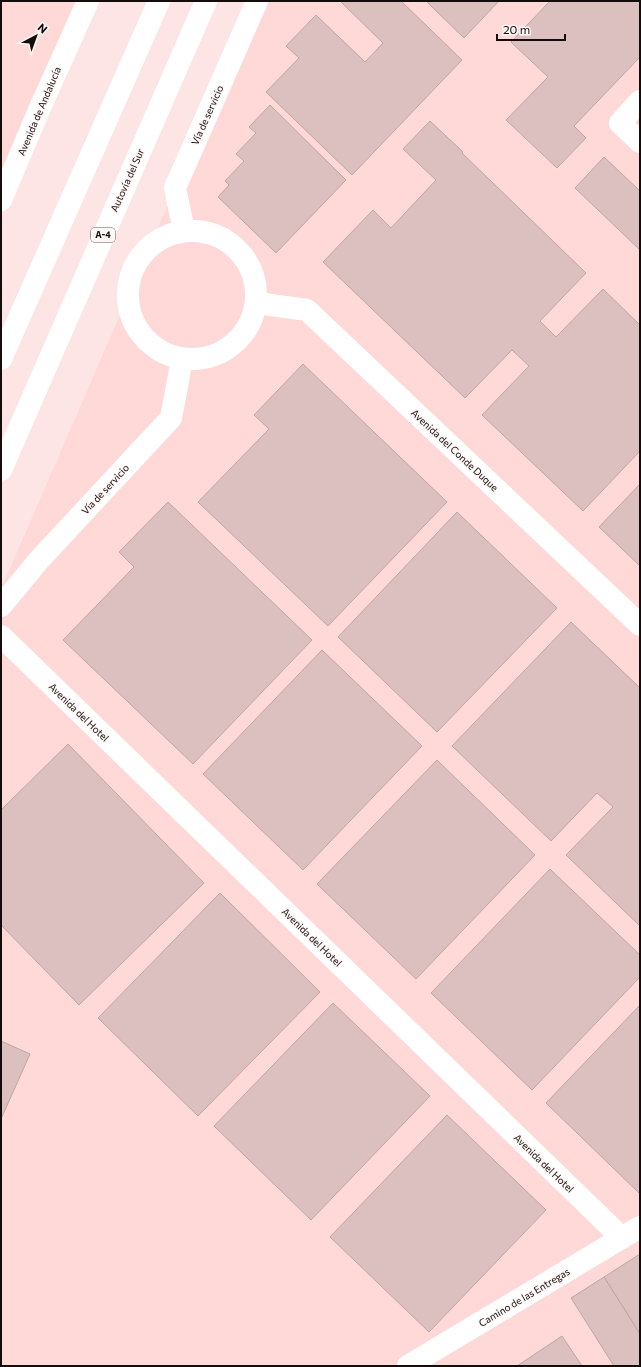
<svg xmlns="http://www.w3.org/2000/svg" width="641" height="1367" viewBox="0 0 641 1367" font-family="Commissioner,sans-serif">
<rect width="100%" height="100%" fill="#fce5e4"/>
<g fill="#fed9d8">
<path d="M1,1H81L1,190Z"/>
<path d="M258,1H640V1366H1V589L220,85Z"/>
</g>
<g fill="#dcc0bf" stroke="#c0a5a4">
<path d="M340,1H401L462,60L352,175L266,92L299,58L286,46L316,15L365,62L383,43Z"/>
<path d="M426,1H499L464,38Z"/>
<path d="M550,1H640V57L574,126L586,138L557,168L506,120L548,77L511,42Z"/>
<path d="M270,105L346,180L276,253L218,197L229,185L225,181L244,161L236,154L256,133L249,127Z"/>
<path d="M430,121L463,152L462,153L586,273L540,321L556,337L603,289L640,325V451L583,511L482,415L529,366L512,350L465,398L323,262L373,210L391,228L436,180L403,149Z"/>
<path d="M604,157L640,191V250L575,188Z"/>
<path d="M303,364L447,502L328,626L198,502L269,429L254,415Z"/>
<path d="M640,484V566L599,527Z"/>
<path d="M168,502L312,640L193,764L63,640L134,567L119,552Z"/>
<path d="M457,512L557,608L437,732L338,637Z"/>
<path d="M571,622L640,688V926L566,855L613,807L597,793L551,841L452,746Z"/>
<path d="M322,650L422,746L303,870L203,774Z"/>
<path d="M68,744L204,883L79,1005L1,925V810Z"/>
<path d="M437,760L535,855L416,979L317,884Z"/>
<path d="M550,869L640,955V977L532,1090L431,993Z"/>
<path d="M220,893L320,992L198,1116L98,1018Z"/>
<path d="M333,1003L430,1096L311,1220L214,1126Z"/>
<path d="M640,1005V1194L546,1103Z"/>
<path d="M1,1041L30,1054L1,1119Z"/>
<path d="M447,1115L546,1210L429,1332L330,1237Z"/>
<path d="M640,1254V1334L604,1277Z"/>
<path d="M604,1277L640,1334V1366H614L571,1298Z"/>
<path d="M562,1336L582,1366H517Z"/>
</g>
<g fill="none" stroke-linecap="round" stroke-linejoin="round">
<g stroke="#fff" stroke-width="22">
<path d="M640,101L620,123L640,142"/>
<path d="M1,200L39,110L88,1"/>
<circle cx="192" cy="295" r="64"/>
<path d="M184,231L175,188L257,1"/>
<path d="M257,303L307,310L640,625"/>
<path d="M1,606L39,560L171,418L182,359"/>
<path d="M1,636L622,1238"/>
<path d="M408,1366L640,1227"/>
</g>
<g stroke="#fff" stroke-width="22">
<path d="M1,359L159,1"/>
<path d="M1,470L206,1"/>
</g>
</g>
<g text-anchor="middle" stroke-width="3" stroke-linejoin="round" paint-order="stroke">
<rect fill="#fdf7f6" stroke="#5a5252" stroke-width="1" x="91" y="228" width="24" height="14" rx="3"/>
<g font-size="9" font-weight="bold" fill="#140b0b">
<text x="103" y="238">A-4</text>
</g>
<g font-size="10" fill="#140b0b" stroke="#fdf7f6">
<text transform="translate(39 111) rotate(-67)" y="4">Avenida de Andalucía</text>
<text transform="translate(207 115) rotate(-66)" y="4">Vía de servicio</text>
<text transform="translate(127 180) rotate(-66)" y="4">Autovía del Sur</text>
<text transform="translate(455 450) rotate(43)" y="4">Avenida del Conde Duque</text>
<text transform="translate(105 489) rotate(-47)" y="4">Vía de servicio</text>
<text transform="translate(79 712) rotate(44)" y="4">Avenida del Hotel</text>
<text transform="translate(312 937) rotate(44)" y="4">Avenida del Hotel</text>
<text transform="translate(544 1163) rotate(44)" y="4">Avenida del Hotel</text>
<text transform="translate(524 1297) rotate(-31)" y="4">Camino de las Entregas</text>
</g>
</g>
<rect width="641" height="1367" fill="none" stroke="#140b0b" stroke-width="4"/>
<g transform="translate(36 36) rotate(41)" stroke="#fdf7f6" stroke-width="3" paint-order="stroke">
<path d="M0-3L7 15L0 10L-7 15Z" fill="#140b0b"/>
<text y="-6" font-size="11" font-weight="bold" text-anchor="middle" fill="#140b0b">N</text>
</g>
<path d="M497 34v6h68v-6" fill="none" stroke="#140b0b" stroke-width="2"/>
<text x="503" y="34" font-size="12" fill="#140b0b" stroke="#fdf7f6" stroke-width="3" paint-order="stroke">20 m</text>
</svg>
